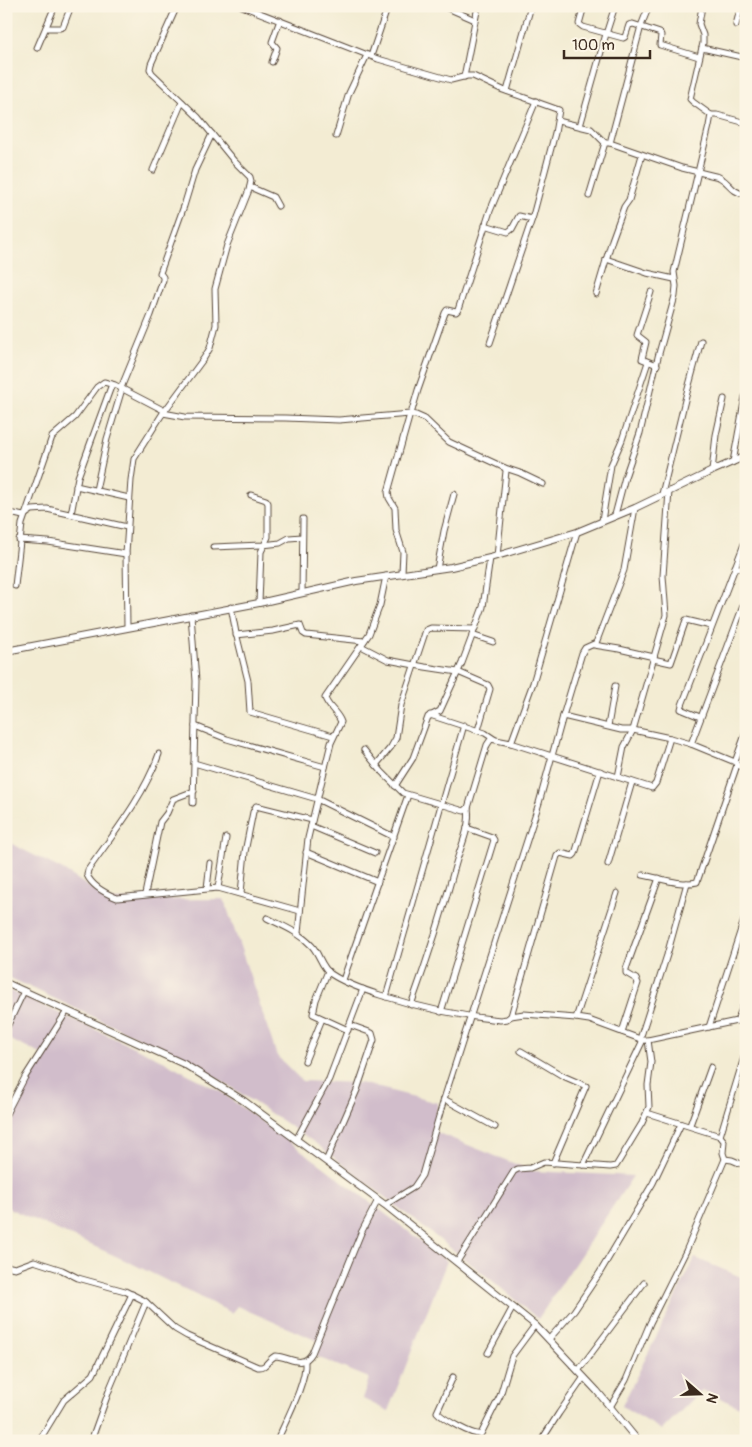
<svg xmlns="http://www.w3.org/2000/svg" width="752" height="1447" viewBox="0 0 752 1447" font-family="Pangolin,sans-serif">
<rect width="100%" height="100%" fill="#fcf5e5"/>
<filter id="ink" filterUnits="userSpaceOnUse"><feTurbulence type="fractalNoise" baseFrequency=".02" numOctaves="2"/><feDisplacementMap in="SourceGraphic" scale="10" xChannelSelector="R" yChannelSelector="G"/><feConvolveMatrix kernelMatrix="1 2 1 2 8 2 1 2 1" color-interpolation-filters="sRGB"/></filter>
<filter id="wash" filterUnits="userSpaceOnUse"><feTurbulence type="fractalNoise" baseFrequency=".0096" numOctaves="4" result="noise"/><feDisplacementMap in="SourceGraphic" scale="20" xChannelSelector="R" yChannelSelector="G"/><feGaussianBlur stdDeviation="1.12" result="paint"/><feColorMatrix in="noise" values="0 0 0 0 0 0 0 0 0 0 0 0 0 0 0 0 0 1.4 0 .05"/><feComposite in="paint" operator="in"/></filter>
<g filter="url(#wash)">
<rect width="100%" height="100%" fill="#f3ecd3"/>
<g fill="#d1bdcb">
<path d="M6,841L63,870L109,900L224,899L277,1056L302,1081L360,1083L438,1103L433,1131L533,1171L633,1176L538,1319L489,1278L314,1142L199,1066L6,976Z"/>
<path d="M6,989L160,1059L221,1092L324,1167L447,1261L388,1411L363,1399L369,1378L317,1357L320,1342L237,1306L232,1313L129,1262L6,1207V1126L43,1055L6,1038Z"/>
<path d="M695,1258L746,1279V1410L702,1390L662,1430L622,1406Z"/>
</g>
</g>
<g filter="url(#ink)">
<g fill="none" stroke-linecap="round" stroke-linejoin="round">
<defs>
<g id="minor">
<path d="M242,6L378,59L451,80L467,76H473L503,90L559,110L555,133L533,216L490,343"/>
<path d="M443,6L475,20"/>
<path d="M584,6L579,24L583,27L623,38L625,37L629,25L633,24L660,33L661,35L660,45L699,57"/>
<path d="M736,25L741,6"/>
<path d="M46,28H60L63,27L71,6"/>
<path d="M37,48L55,6"/>
<path d="M702,48L746,58"/>
<path d="M371,56L388,6"/>
<path d="M272,62L277,48L272,42L280,20"/>
<path d="M464,77L478,6"/>
<path d="M507,91L531,6"/>
<path d="M711,115H717L746,123"/>
<path d="M558,121L591,129L605,143"/>
<path d="M580,126L606,34L615,6"/>
<path d="M336,136L349,93L367,55"/>
<path d="M610,143L641,26L649,6"/>
<path d="M153,170L182,102"/>
<path d="M250,187L273,197L278,206"/>
<path d="M589,196L604,146L605,143H610L682,168L719,177C732,184 729,191 746,195"/>
<path d="M485,225L508,232L512,229L519,216L532,219"/>
<path d="M606,259L647,273L674,279"/>
<path d="M651,292L637,335L646,342L642,359L657,365"/>
<path d="M596,294L612,240L624,207L629,200L642,155"/>
<path d="M121,388L151,315L163,280V277L160,273L184,206L195,170L212,134"/>
<path d="M163,413L185,417L285,418L339,420L410,414L416,415L425,419L449,442L505,468L506,471L497,556"/>
<path d="M411,414L418,390L445,313L447,310L456,312L458,310L490,211L536,101"/>
<path d="M733,462L745,397"/>
<path d="M505,468L520,473L543,484"/>
<path d="M712,471L716,435L724,399"/>
<path d="M76,486L129,498"/>
<path d="M96,490L107,439L122,389"/>
<path d="M662,494L685,400L701,341"/>
<path d="M251,495L266,500L268,503V537L261,552L259,603"/>
<path d="M6,512L23,516L32,510L47,509L127,527"/>
<path d="M71,514L78,477L112,384"/>
<path d="M615,515L625,477L640,433L658,357L675,296L676,286L674,272L709,126L711,115L693,102L690,99L703,43V35L699,24L702,6"/>
<path d="M602,521L611,465L622,440L648,362"/>
<path d="M19,540L48,542L126,554"/>
<path d="M213,547L263,545L280,543L289,538L302,537"/>
<path d="M735,567L746,570"/>
<path d="M437,569L444,531L454,494"/>
<path d="M402,573L403,552L396,530L395,508L389,498L388,492L410,414"/>
<path d="M15,586L22,524L52,437L75,417L97,387L104,382L115,385L165,411"/>
<path d="M302,593L303,519"/>
<path d="M231,607L236,633L248,681L250,712L333,736"/>
<path d="M191,615L196,681L193,803"/>
<path d="M127,627L126,554L131,480L134,459L161,416L204,358L210,348L216,325L215,289L227,245L249,190L251,181L250,177L234,161L198,117L152,73L150,69L151,64L177,6"/>
<path d="M236,635L273,631L300,625L303,633L306,635L364,641"/>
<path d="M472,635L493,642"/>
<path d="M594,645L619,649L654,657"/>
<path d="M361,646L388,660L425,667L458,672L488,685L490,689L478,730"/>
<path d="M653,659L671,663L686,620L711,626"/>
<path d="M430,715L485,733L494,739"/>
<path d="M563,716L582,653L585,648L596,643L624,570L635,508"/>
<path d="M700,717L683,710L681,709L682,705L746,539"/>
<path d="M195,726L227,739L325,767"/>
<path d="M608,726L615,686"/>
<path d="M511,743L533,683L577,532"/>
<path d="M691,744L746,598"/>
<path d="M364,750L382,772L403,793L464,811L468,808L487,745L491,739L511,743L652,788L656,783L670,738"/>
<path d="M159,754C143,798 114,833 88,870L87,875C92,886 107,894 117,898L218,888L300,911"/>
<path d="M735,762L746,732"/>
<path d="M194,763L317,799L394,837"/>
<path d="M376,765L391,747L396,738L401,705L426,630L431,628L474,629"/>
<path d="M618,777L624,747L633,730L666,615L663,576L669,491"/>
<path d="M395,786L413,758L428,717L440,711L462,663L483,607L490,558"/>
<path d="M311,826L375,853"/>
<path d="M306,852L378,882"/>
<path d="M608,864L632,782"/>
<path d="M643,875C660,878 680,886 697,882L737,765"/>
<path d="M207,888L210,863"/>
<path d="M218,888L226,838"/>
<path d="M241,893L245,852L253,812L256,806L312,820"/>
<path d="M145,894L160,822L167,813L173,799L194,791"/>
<path d="M267,918C283,926 299,932 312,946C320,955 321,967 331,974C346,984 364,990 380,995C420,1008 459,1016 500,1020L507,1019L511,1016L524,1014L576,1018L589,1020L643,1040H648L746,1019"/>
<path d="M298,933L308,838L331,743L341,722C338,713 328,707 325,698L369,634L380,605L386,576"/>
<path d="M328,971L316,1000L313,1014L348,1030"/>
<path d="M343,980L408,795"/>
<path d="M386,997L464,725"/>
<path d="M411,1005C428,958 443,911 456,863C461,846 471,826 468,808"/>
<path d="M441,1012L494,840L492,837L467,828"/>
<path d="M511,1016L557,856L560,853L573,856L575,854L600,771"/>
<path d="M576,1018L617,893"/>
<path d="M737,1021L746,999"/>
<path d="M709,1027L746,914"/>
<path d="M6,1029L24,991"/>
<path d="M622,1032L638,983L636,979L626,973V969L659,878"/>
<path d="M640,1039L667,955L687,883"/>
<path d="M521,1051L563,1076L586,1086L553,1163"/>
<path d="M305,1061L322,1019"/>
<path d="M444,1099L495,1127"/>
<path d="M6,1114L25,1077L67,1011"/>
<path d="M690,1125L711,1067"/>
<path d="M720,1136L745,1054"/>
<path d="M296,1140L329,1079L363,989"/>
<path d="M725,1159L732,1160L746,1166"/>
<path d="M326,1161L357,1090L374,1040L372,1033L350,1025"/>
<path d="M583,1165L643,1040"/>
<path d="M385,1205L414,1187L422,1175L444,1099L539,803L563,716L621,730H633L670,738L691,744L735,762L737,765L746,768"/>
<path d="M457,1262L514,1171L518,1169L530,1168L544,1162L610,1167L616,1166L642,1123L649,1107L648,1085L651,1062L648,1040"/>
<path d="M6,1266L15,1268L34,1261L62,1270L78,1278L125,1291L145,1301L175,1329L187,1336L258,1367C267,1368 267,1360 275,1356C289,1356 302,1370 312,1353L361,1233L378,1200"/>
<path d="M549,1339L574,1311L599,1274L653,1183L681,1124"/>
<path d="M488,1353L513,1307"/>
<path d="M578,1371L644,1283"/>
<path d="M453,1377L437,1412C443,1419 473,1436 481,1434L500,1396L512,1356L535,1325"/>
<path d="M610,1407L626,1380L650,1323L686,1251L725,1159L723,1153L724,1141L720,1136L647,1113"/>
<path d="M39,1441L64,1400L93,1375L132,1294"/>
<path d="M91,1441L110,1388L146,1302"/>
<path d="M277,1441C286,1420 307,1382 305,1361"/>
<path d="M541,1441L559,1413L584,1377"/>
<path d="M628,1441L634,1436"/>
</g>
<g id="tertiary">
<path d="M6,651L259,603L356,581L451,567L490,558L577,532L635,508L712,471L746,456"/>
<path d="M6,983L184,1064L244,1101L385,1205L535,1325L597,1391L638,1441"/>
</g>
</defs>
<use href="#minor" stroke="#574739" stroke-width="7"/>
<use href="#tertiary" stroke="#574739" stroke-width="8"/>
<use href="#minor" stroke="#fff" stroke-width="5"/>
<use href="#tertiary" stroke="#fff" stroke-width="6"/>
</g>
</g>
<rect width="752" height="1447" fill="none" stroke="#fcf5e5" stroke-width="25"/>
<g transform="translate(700 1394) rotate(110)" stroke="#fcf5e5" stroke-width="4" paint-order="stroke">
<path d="M0-4L9 19L0 12L-9 19Z" fill="#3b2a1e"/>
<text y="-8" font-size="14" font-weight="bold" text-anchor="middle" fill="#3b2a1e">N</text>
</g>
<path d="M564 50v8h86v-8" fill="none" stroke="#3b2a1e" stroke-width="2.5"/>
<text x="572" y="50" font-size="15" fill="#3b2a1e" stroke="#fcf5e5" stroke-width="4" paint-order="stroke">100 m</text>
</svg>
